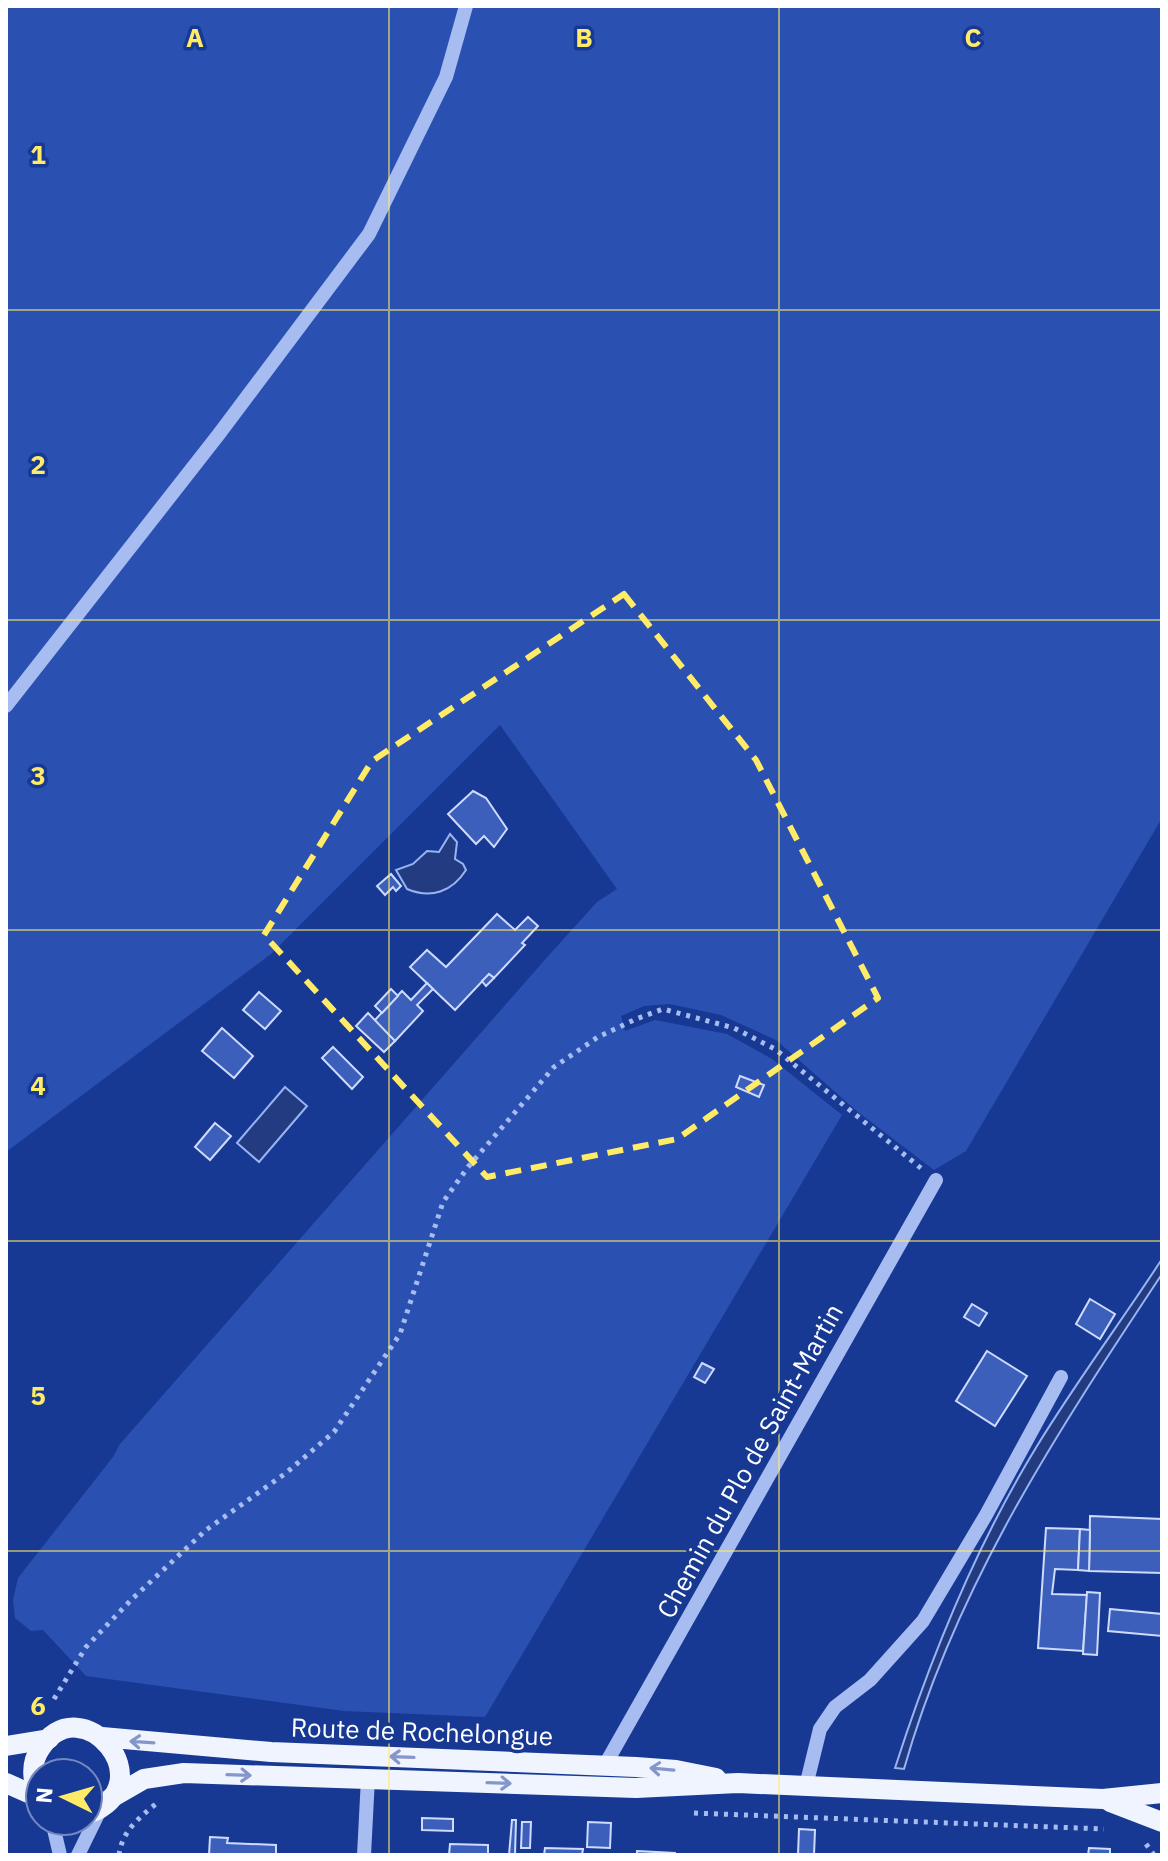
<svg xmlns="http://www.w3.org/2000/svg" width="1168" height="1861" viewBox="0 0 1168 1861" font-family="'IBM Plex Sans',sans-serif">
<rect width="100%" height="100%" fill="#173994"/>
<path fill="#2a51b2" d="M6,6H1162V818L966,1151L934,1170L858,1112L776,1040L721,1015L670,1004L644,1006L621,1016L625,1031L655,1020L727,1034L772,1059L842,1115L485,1717L344,1711L86,1676L43,1630L31,1631L15,1618L13,1600L18,1578L113,1457L120,1444L550,954L597,902L617,889L500,725L271,954L6,1152Z"/>
<g fill="#233c81" stroke="#99b4f3" stroke-width="2">
<path d="M450,834L457,842L455,859L463,864L466,870C452,892 431,899 407,889L396,870L413,864L427,851L439,852Z"/>
<path d="M285,1087L307,1106L259,1162L237,1143Z"/>
<path d="M1162,1259V1274C1058,1431 956,1585 904,1769L895,1768C931,1656 975,1547 1037,1446C1076,1382 1121,1322 1162,1259Z"/>
</g>
<g fill="#3b5fba" stroke="#cedbfc" stroke-width="2">
<path d="M473,791L486,798L507,829L494,847L484,836L476,844L448,814Z"/>
<path d="M391,874L401,886L396,891L393,887L385,895L377,886Z"/>
<path d="M497,914L515,930L528,917L538,926L522,943L525,945L494,978L489,974L455,1010L410,967L427,950L446,967Z"/>
<path d="M489,974L494,978L486,986L482,981Z"/>
<path d="M427,983L433,989L417,1005L423,1011L395,1041L374,1021L402,991L411,1000Z"/>
<path d="M391,989L398,996L382,1013L375,1006Z"/>
<path d="M259,992L281,1011L265,1029L243,1010Z"/>
<path d="M368,1013L395,1041L384,1052L356,1026Z"/>
<path d="M222,1028L253,1056L234,1078L202,1051Z"/>
<path d="M333,1047L363,1077L352,1089L322,1058Z"/>
<path d="M740,1076L764,1085L759,1097L736,1087Z"/>
<path d="M215,1123L231,1136L210,1160L195,1147Z"/>
<path d="M1090,1299L1115,1314L1100,1339L1076,1324Z"/>
<path d="M972,1304L987,1313L979,1326L964,1317Z"/>
<path d="M987,1351L1027,1376L995,1426L956,1401Z"/>
<path d="M702,1363L714,1369L705,1383L694,1377Z"/>
<path d="M1090,1516L1162,1519V1573L1089,1571Z"/>
<path d="M1046,1528L1080,1529L1078,1570L1055,1569L1052,1594L1087,1595L1083,1651L1038,1648Z"/>
<path d="M1080,1529L1090,1530L1089,1571L1078,1570Z"/>
<path d="M1087,1592L1100,1593L1097,1655L1083,1654Z"/>
<path d="M1110,1609L1162,1614V1636L1108,1631Z"/>
<path d="M422,1818L453,1819V1831L422,1830Z"/>
<path d="M512,1820H516L515,1855H509Z"/>
<path d="M522,1822H531L530,1848H521Z"/>
<path d="M588,1822L611,1823L610,1848L587,1847Z"/>
<path d="M799,1829L815,1830L814,1855H798Z"/>
<path d="M210,1837L228,1838L227,1843L276,1845V1855H209Z"/>
<path d="M450,1844L488,1845V1855H449Z"/>
<path d="M545,1848L583,1849L582,1855H544Z"/>
<path d="M1089,1848L1110,1849V1855H1088Z"/>
<path d="M637,1851L675,1853V1855H637Z"/>
</g>
<g fill="none" stroke-linecap="round" stroke-linejoin="round">
<g stroke="#a7bcf1" stroke-width="5" stroke-dasharray="4 6" stroke-linecap="butt">
<path d="M54,1699L86,1647L131,1600L206,1530L286,1473L334,1432L400,1334L443,1202L468,1167L554,1067L598,1037L636,1019L663,1009L734,1028L775,1049L922,1169"/>
<path d="M694,1813L1104,1829"/>
<path d="M1146,1844L1154,1855"/>
<path d="M119,1855C122,1831 139,1818 157,1803"/>
</g>
<g stroke="#a7bcf1" stroke-width="14">
<path d="M6,706L219,434L369,234L446,77L466,6"/>
<path d="M605,1765L936,1180"/>
<path d="M806,1786L820,1729L835,1707L870,1680L923,1621L986,1515L1061,1377"/>
<path d="M52,1821L60,1855"/>
<path d="M78,1855L101,1808"/>
<path d="M364,1855L368,1778"/>
</g>
<g stroke="#f0f4ff" stroke-width="20">
<path d="M102,1737L271,1752L636,1767L676,1770L716,1778"/>
<path d="M6,1746L49,1739"/>
<path d="M6,1783L40,1798"/>
<path d="M40,1796C32,1782 30,1764 40,1749C82,1684 166,1785 88,1814"/>
<path d="M111,1798L144,1779L184,1773L636,1788L738,1783L1103,1799L1162,1793"/>
<path d="M1110,1802L1162,1822"/>
</g>
</g>
<defs><path id="oneway-shaft" d="M-6 0H5M1.5-3L5.5 0L1.5 3" fill="none" stroke-width="1.6" stroke-linecap="round" stroke-linejoin="round" transform="scale(2)"/></defs>
<g stroke="#8496ca">
<use href="#oneway-shaft" transform="translate(142 1742) rotate(-176)"/>
<use href="#oneway-shaft" transform="translate(402 1757) rotate(-178)"/>
<use href="#oneway-shaft" transform="translate(662 1769) rotate(-175)"/>
<use href="#oneway-shaft" transform="translate(239 1775) rotate(2)"/>
<use href="#oneway-shaft" transform="translate(499 1783) rotate(2)"/>
</g>
<path fill="none" stroke="#ffeb66" stroke-width="6" stroke-dasharray="16 10" stroke-linejoin="round" d="M624,594L756,760L878,998L677,1139L487,1177L264,935L372,761Z"/>
<path fill="none" stroke="#ffeb66" stroke-width="2" stroke-opacity="0.55" d="M389,6V1855M779,6V1855M6,310H1162M6,620H1162M6,930H1162M6,1241H1162M6,1551H1162"/>
<g text-anchor="middle" stroke-width="7" stroke-linejoin="round" paint-order="stroke">
<g font-size="26" fill="#fff" stroke="#173994">
<text transform="translate(750 1461) rotate(-61)" y="9">Chemin du Plo de Saint-Martin</text>
<text transform="translate(422 1732) rotate(2)" y="9">Route de Rochelongue</text>
</g>
</g>
<g font-size="26" text-anchor="middle" font-weight="bold" fill="#ffeb66" stroke="#173994" stroke-width="7" stroke-linejoin="round" paint-order="stroke">
<text x="195" y="47">A</text>
<text x="584" y="47">B</text>
<text x="973" y="47">C</text>
<text x="38" y="164">1</text>
<text x="38" y="474">2</text>
<text x="38" y="785">3</text>
<text x="38" y="1095">4</text>
<text x="38" y="1405">5</text>
<text x="38" y="1715">6</text>
</g>
<rect width="1168" height="1861" fill="none" stroke="#ffffff" stroke-width="16"/>
<g transform="translate(64 1797) rotate(275)"><circle r="38" fill="#173994" stroke="#7488bf" stroke-width="2"/>
<path d="M0-6L14 30L0 20L-14 30Z" fill="#ffeb66"/>
<text y="-12" font-size="22" font-weight="bold" text-anchor="middle" fill="#ffffff">N</text>
</g>
</svg>
